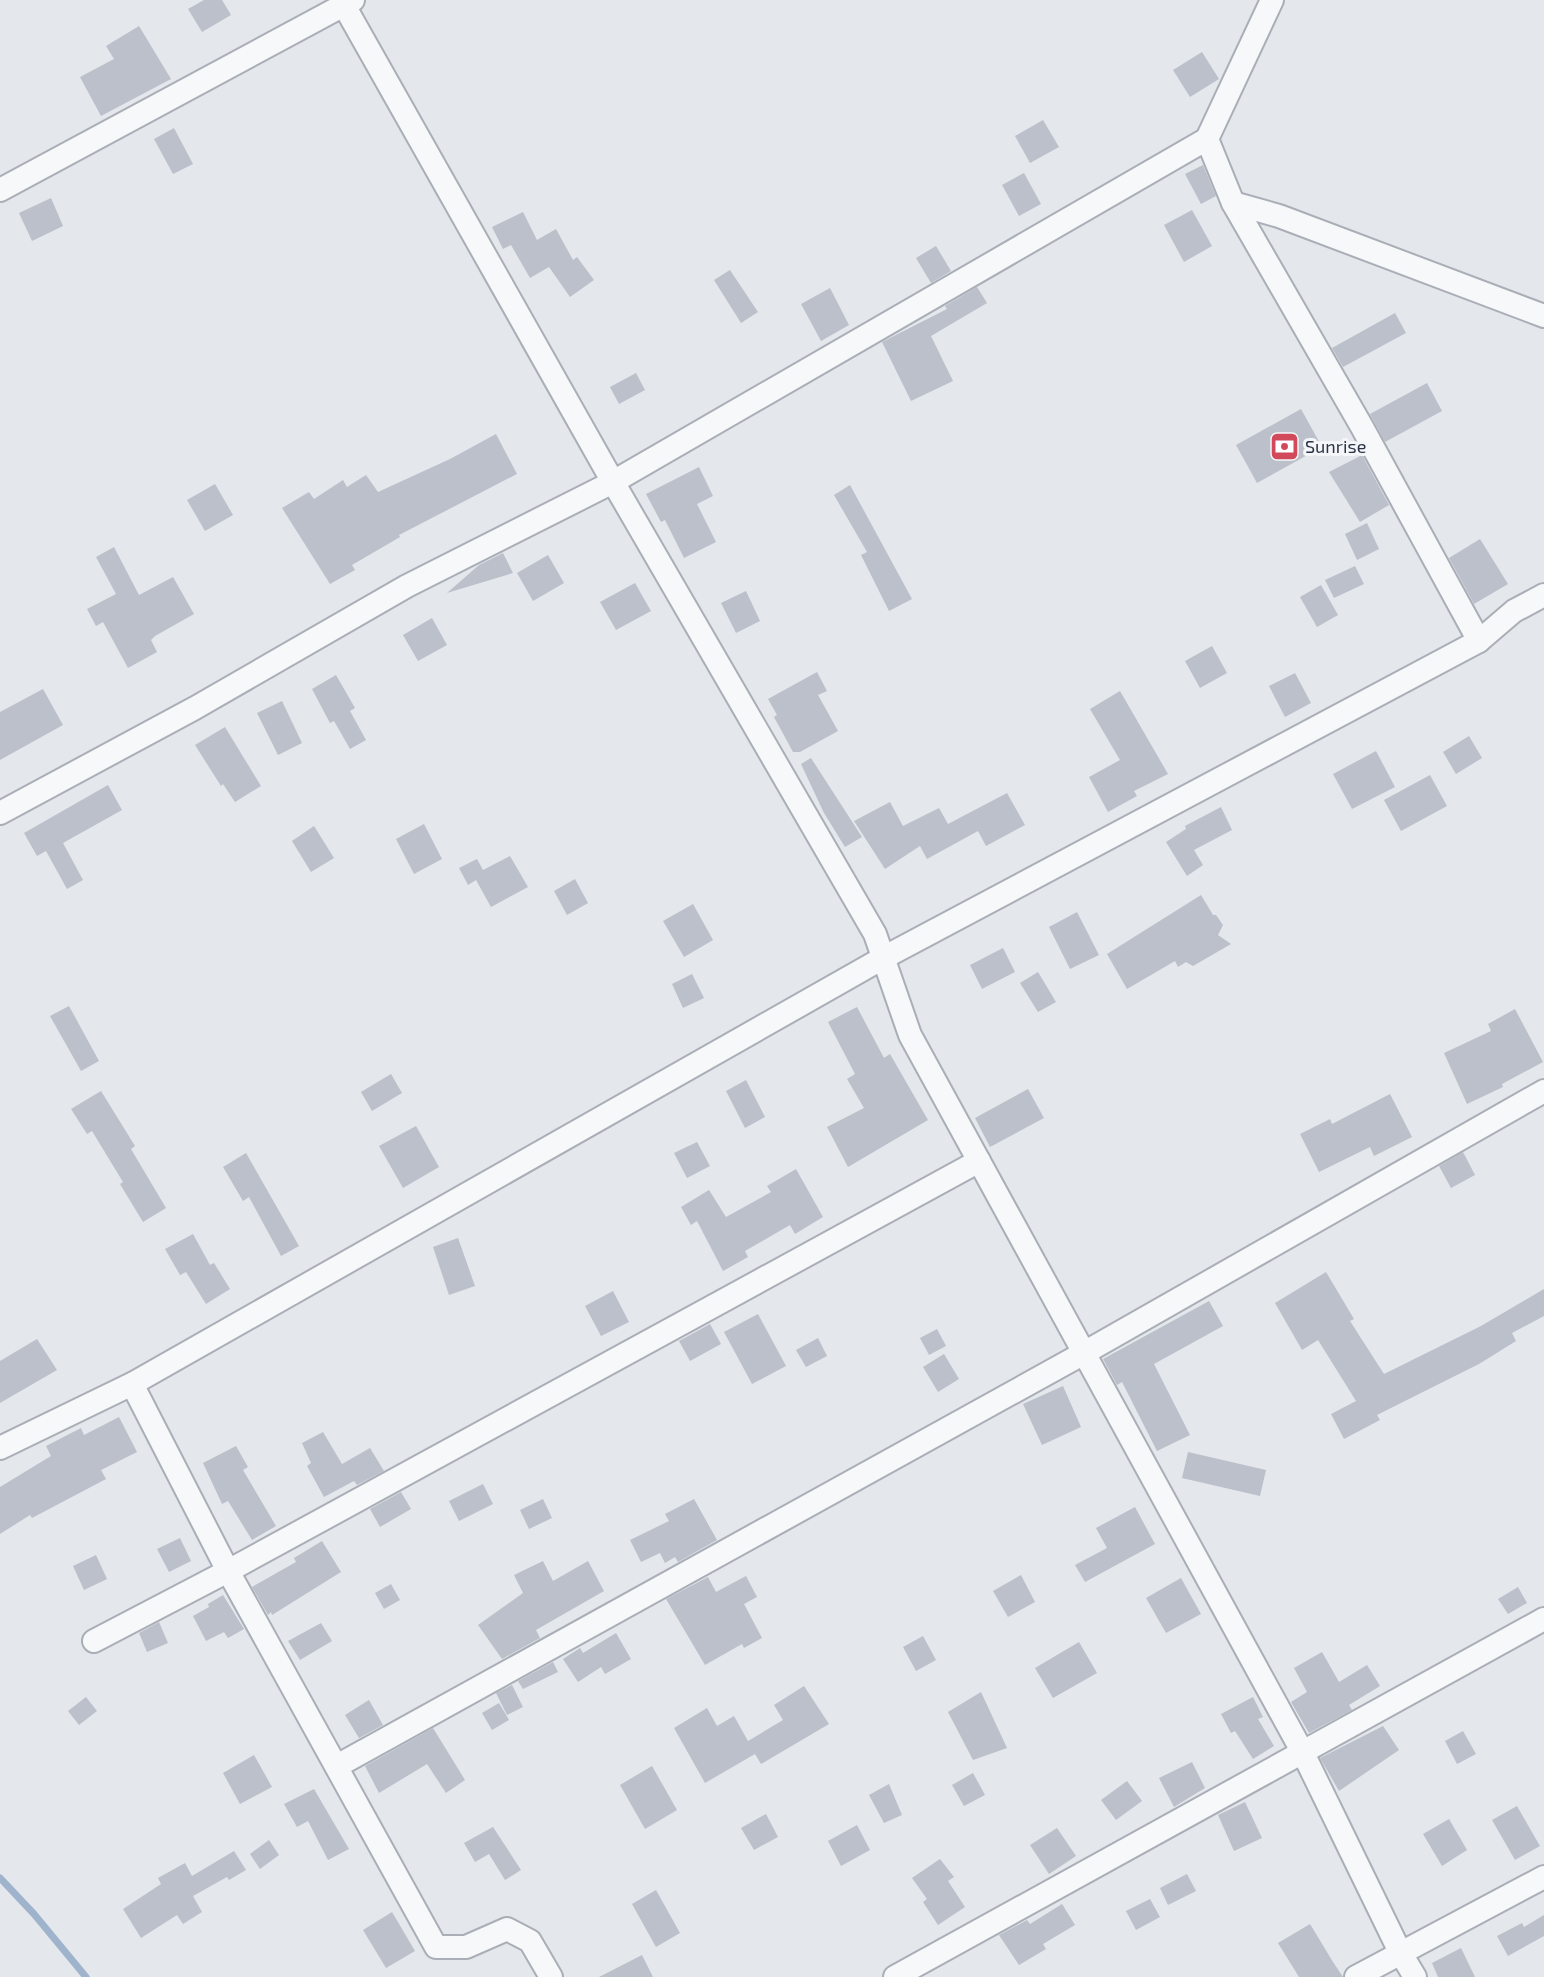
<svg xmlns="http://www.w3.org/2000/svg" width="1544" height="1977" viewBox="0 0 1544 1977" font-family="'Exo 2',sans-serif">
<rect width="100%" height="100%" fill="#e4e7ec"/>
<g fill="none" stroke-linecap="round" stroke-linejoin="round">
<path stroke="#9fb4cc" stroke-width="7" d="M0,1878L34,1914L86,1977"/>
</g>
<g fill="#bbc0ca">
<path d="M204,0H222L231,15L202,32L188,9Z"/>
<path d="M139,26L171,79L101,116L80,77L114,59L106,46Z"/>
<path d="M1202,52L1219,79L1190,97L1173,70Z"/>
<path d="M1043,120L1059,147L1030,163L1015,136Z"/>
<path d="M174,128L193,164L173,174L154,139Z"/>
<path d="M1203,165L1216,196L1201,204L1185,174Z"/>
<path d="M1024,173L1041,204L1019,216L1002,185Z"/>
<path d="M51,198L63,226L32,241L19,213Z"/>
<path d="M1192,210L1212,246L1184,262L1164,225Z"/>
<path d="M523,212L537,240L556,229L573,260L577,257L594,280L570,297L549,267L530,278L511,245L503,249L492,227Z"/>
<path d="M936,246L951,271L931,283L916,258Z"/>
<path d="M730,270L758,312L741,323L714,280Z"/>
<path d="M977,287L987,303L931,336L953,381L911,401L882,342L947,309L945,306Z"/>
<path d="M830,288L849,325L821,341L801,304Z"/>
<path d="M1395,313L1406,333L1343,367L1332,348Z"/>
<path d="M636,373L645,390L619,404L610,387Z"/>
<path d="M1427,383L1442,411L1385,442L1370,414Z"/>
<path d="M1301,409L1322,447L1257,483L1236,445Z"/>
<path d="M496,434L517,474L399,535L400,537L352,565L355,570L330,584L282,508L309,492L314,499L343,480L347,487L366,475L378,492L450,459Z"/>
<path d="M1362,455L1389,505L1360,522L1329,472Z"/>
<path d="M699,467L713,496L697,504L716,542L684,558L665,520L661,522L646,494Z"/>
<path d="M215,484L233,515L205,531L187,500Z"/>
<path d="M850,485L912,599L889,611L861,555L867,552L834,495Z"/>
<path d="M1367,523L1379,549L1357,560L1345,534Z"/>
<path d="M1480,539L1508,584L1474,604L1449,558Z"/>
<path d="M114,547L139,595L173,577L194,614L155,636L151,640L157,652L128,668L103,622L96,626L87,609L116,594L96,557Z"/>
<path d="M503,553L513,573L447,593L479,565Z"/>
<path d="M548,555L564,583L533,601L517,573Z"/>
<path d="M1355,566L1364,584L1334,598L1325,580Z"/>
<path d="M635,583L651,611L616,630L600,602Z"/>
<path d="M1321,585L1338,615L1317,627L1300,597Z"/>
<path d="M746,591L760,621L736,633L721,603Z"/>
<path d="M432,618L447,645L418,661L403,635Z"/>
<path d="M1212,646L1227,673L1200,688L1185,661Z"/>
<path d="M817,672L827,691L818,695L838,731L800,752H793L774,717L777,715L768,699Z"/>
<path d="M1295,673L1311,703L1285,717L1269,686Z"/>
<path d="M336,675L355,708L350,711L366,740L350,749L334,721L330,723L312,689Z"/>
<path d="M43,689L63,725L0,760V712Z"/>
<path d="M1120,691L1168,774L1134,791L1137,796L1108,812L1089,777L1120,760L1090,709Z"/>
<path d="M282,701L302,743L278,755L257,713Z"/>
<path d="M225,727L261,786L235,802L223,784L221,786L195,745Z"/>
<path d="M1469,736L1482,758L1456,774L1443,752Z"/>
<path d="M1376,751L1395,787L1352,809L1333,774Z"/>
<path d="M811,758L862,837L845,847L824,813L801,764Z"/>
<path d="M1430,775L1447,806L1401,831L1384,800Z"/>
<path d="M108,785L122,810L63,843L83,880L67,889L46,851L37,856L24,833Z"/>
<path d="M1007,793L1025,825L986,846L978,831L927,859L920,846L885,869L854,821L890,802L903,826L939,808L948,824Z"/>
<path d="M1221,807L1232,830L1194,850L1203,865L1187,876L1166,842L1186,829L1185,826Z"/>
<path d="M424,824L442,859L414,874L396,839Z"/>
<path d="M314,826L334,858L311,872L292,841Z"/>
<path d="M510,856L528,887L491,907L476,880L468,885L459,868L477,859L483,870Z"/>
<path d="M575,879L588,903L567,915L554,891Z"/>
<path d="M1201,895L1213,915H1216L1223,925L1218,935L1231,944L1193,966L1186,962L1178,967L1175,961L1127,989L1107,954Z"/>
<path d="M693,904L713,940L684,957L663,921Z"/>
<path d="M1077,912L1099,955L1070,969L1049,927Z"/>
<path d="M1003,948L1015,972L982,989L970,965Z"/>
<path d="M1038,972L1056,1002L1038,1012L1020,983Z"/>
<path d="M692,974L704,998L683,1008L672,984Z"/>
<path d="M69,1006L99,1061L81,1071L50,1016Z"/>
<path d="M857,1007L884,1058L890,1054L928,1120L848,1167L827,1127L864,1108L847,1079L855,1074L828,1022Z"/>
<path d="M1515,1009L1543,1062L1502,1084L1503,1087L1467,1104L1444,1053L1491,1031L1488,1024Z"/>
<path d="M391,1074L402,1093L372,1111L361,1092Z"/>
<path d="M746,1080L765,1117L745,1128L726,1091Z"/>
<path d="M1028,1089L1044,1118L990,1147L975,1118Z"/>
<path d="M101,1091L135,1146L131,1149L166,1208L143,1222L120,1184L123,1182L92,1131L87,1134L71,1109Z"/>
<path d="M1390,1094L1412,1137L1374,1156L1370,1147L1319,1172L1300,1134L1330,1119L1332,1124Z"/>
<path d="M416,1126L439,1167L403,1188L379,1146Z"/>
<path d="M697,1142L710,1166L687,1178L674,1153Z"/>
<path d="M1463,1152L1475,1175L1451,1188L1439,1166Z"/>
<path d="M246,1153L299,1246L281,1256L249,1197L243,1201L223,1167Z"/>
<path d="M796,1169L823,1217L795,1234L790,1225L745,1251L748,1257L723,1271L697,1221L691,1225L681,1207L709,1190L726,1217L771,1192L767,1186Z"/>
<path d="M193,1234L210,1265L214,1263L230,1289L206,1304L186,1272L180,1275L165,1249Z"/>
<path d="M458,1238L475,1286L449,1295L433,1247Z"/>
<path d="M1326,1272L1354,1319L1350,1321L1384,1374L1481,1326L1544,1289V1316L1512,1333L1516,1341L1479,1364L1377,1415L1380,1420L1344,1439L1331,1414L1356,1401L1318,1340L1302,1350L1275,1303Z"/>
<path d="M613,1291L629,1322L601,1336L585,1306Z"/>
<path d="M1209,1301L1223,1326L1154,1364L1190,1435L1157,1451L1122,1382L1117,1385L1103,1359Z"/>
<path d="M758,1314L786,1366L752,1384L724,1332Z"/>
<path d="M710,1324L721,1344L690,1361L679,1341Z"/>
<path d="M937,1329L946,1346L929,1355L920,1338Z"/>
<path d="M818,1338L827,1356L806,1367L796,1350Z"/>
<path d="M37,1339L57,1370L0,1403V1361Z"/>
<path d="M944,1354L959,1379L938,1392L923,1367Z"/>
<path d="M1063,1386L1081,1427L1042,1445L1023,1404Z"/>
<path d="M119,1417L137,1452L101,1470L106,1479L32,1518L30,1515L0,1534V1487L51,1456L46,1446L81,1428L84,1435Z"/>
<path d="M323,1432L342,1464L370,1448L384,1471L357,1485L354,1481L324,1497L307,1466L311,1463L302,1443Z"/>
<path d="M236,1446L248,1467L243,1470L276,1526L252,1540L228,1501L222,1504L203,1463Z"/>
<path d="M1188,1452L1266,1470L1260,1496L1182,1478Z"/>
<path d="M483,1484L493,1504L459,1521L449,1501Z"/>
<path d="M401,1492L411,1509L380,1527L370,1509Z"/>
<path d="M543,1499L552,1518L529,1529L520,1510Z"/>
<path d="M694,1499L717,1540L678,1562L675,1557L665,1563L660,1553L641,1562L630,1540L669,1521L665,1514Z"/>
<path d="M1135,1507L1155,1544L1085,1582L1075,1565L1107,1548L1096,1528Z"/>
<path d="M180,1538L191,1561L169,1572L157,1549Z"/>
<path d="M322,1541L341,1572L272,1615L271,1612L268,1615L252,1587L296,1562L294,1558Z"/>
<path d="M96,1555L107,1579L84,1590L73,1566Z"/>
<path d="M543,1561L553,1581L588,1561L604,1591L536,1630L540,1638L502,1659L478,1625L523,1593L514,1575Z"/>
<path d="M1021,1575L1035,1602L1008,1617L993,1591Z"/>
<path d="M746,1576L757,1597L744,1604L762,1638L744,1648L742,1644L705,1665L666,1599L708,1577L716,1592Z"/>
<path d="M1181,1578L1201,1614L1166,1633L1146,1598Z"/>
<path d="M391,1584L400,1600L384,1609L375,1593Z"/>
<path d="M1518,1587L1527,1603L1508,1614L1498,1599Z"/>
<path d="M223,1595L244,1629L228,1638L224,1632L206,1641L193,1616L209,1607L208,1604Z"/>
<path d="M159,1622L168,1643L147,1652L139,1633Z"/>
<path d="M321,1623L332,1641L300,1660L288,1641Z"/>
<path d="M616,1633L631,1659L605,1674L601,1667L578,1682L563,1659L580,1648L583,1653Z"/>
<path d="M923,1636L936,1660L916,1671L903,1647Z"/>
<path d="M1079,1642L1097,1673L1053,1698L1035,1668Z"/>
<path d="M1322,1652L1339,1682L1367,1665L1380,1686L1349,1705L1352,1710L1309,1733L1291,1702L1307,1692L1294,1668Z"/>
<path d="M553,1662L558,1672L523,1689L518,1681Z"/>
<path d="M512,1685L523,1707L507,1715L496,1693Z"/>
<path d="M804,1686L829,1724L761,1764L755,1754L705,1783L674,1728L707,1708L717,1726L734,1716L748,1741L783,1720L774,1705Z"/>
<path d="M981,1692L1007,1748L973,1760L948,1712Z"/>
<path d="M86,1697L97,1711L79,1725L68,1711Z"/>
<path d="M1253,1697L1263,1717L1258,1719L1274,1746L1253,1759L1235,1731L1231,1733L1221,1714Z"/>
<path d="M369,1700L383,1725L359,1738L345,1715Z"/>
<path d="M499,1703L509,1720L492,1730L482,1713Z"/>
<path d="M1383,1726L1399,1750L1339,1791L1320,1758Z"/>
<path d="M433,1728L465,1780L446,1793L427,1764L379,1793L365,1766Z"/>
<path d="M1463,1731L1476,1754L1457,1764L1445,1741Z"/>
<path d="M254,1755L272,1787L240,1804L223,1773Z"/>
<path d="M1192,1762L1205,1788L1174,1807L1159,1778Z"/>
<path d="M652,1766L677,1810L645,1829L620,1785Z"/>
<path d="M973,1773L985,1795L964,1806L952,1785Z"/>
<path d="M1127,1781L1142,1801L1116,1820L1101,1800Z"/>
<path d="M889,1784L902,1815L884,1823L869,1795Z"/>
<path d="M314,1789L349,1849L328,1860L308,1821L297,1827L284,1804Z"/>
<path d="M1245,1802L1262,1838L1234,1851L1218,1815Z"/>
<path d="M1517,1806L1540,1846L1515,1860L1492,1820Z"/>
<path d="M766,1814L778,1837L754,1850L741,1828Z"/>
<path d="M1449,1819L1467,1850L1442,1866L1423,1834Z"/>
<path d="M857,1825L870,1850L841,1866L828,1841Z"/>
<path d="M493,1827L521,1870L505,1880L489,1854L475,1862L464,1843Z"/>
<path d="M1057,1828L1076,1856L1049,1874L1030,1845Z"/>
<path d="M269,1840L279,1855L260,1869L250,1854Z"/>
<path d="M234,1851L246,1870L229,1880L227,1877L193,1896L202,1912L183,1924L177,1915L141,1938L123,1909L161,1884L158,1878L185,1863L192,1876Z"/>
<path d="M940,1859L954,1877L948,1881L965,1907L938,1925L923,1902L927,1899L912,1878Z"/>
<path d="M1187,1874L1196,1891L1168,1905L1160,1888Z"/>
<path d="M656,1890L680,1933L656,1947L632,1904Z"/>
<path d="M1150,1899L1160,1917L1136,1930L1126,1911Z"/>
<path d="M1062,1904L1075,1925L1043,1944L1046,1949L1019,1965L999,1935L1027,1920L1030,1924Z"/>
<path d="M392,1912L415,1951L386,1968L363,1930Z"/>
<path d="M1544,1915V1936L1508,1956L1497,1936L1522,1923L1524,1927Z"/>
<path d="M1310,1924L1333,1962L1343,1977H1299L1278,1943Z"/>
<path d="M1461,1948L1475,1977H1438L1432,1963Z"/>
<path d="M642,1955L653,1977H599Z"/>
</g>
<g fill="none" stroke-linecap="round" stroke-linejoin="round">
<defs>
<g id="minor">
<path d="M341,0L613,482L875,934L910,1035L1303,1753L1400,1952L1415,1977"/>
<path d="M1272,0L1207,139L1233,203L1362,427L1479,641"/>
<path d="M0,190L353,0"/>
<path d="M1233,203L1279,216L1544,316"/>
<path d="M0,813L195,708L407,586L613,482L1207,139"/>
<path d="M132,1384L228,1571L436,1947H466L507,1929L530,1941L551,1977"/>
<path d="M0,1448L132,1384L883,958L1479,641L1514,611L1544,595"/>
<path d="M94,1641L228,1571L979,1161"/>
<path d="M337,1766L1084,1353L1544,1091"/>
<path d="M895,1977L1544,1619"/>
<path d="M1356,1977L1544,1877"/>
</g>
</defs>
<use href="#minor" stroke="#a9aeb7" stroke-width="26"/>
<use href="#minor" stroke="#f7f8fa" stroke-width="22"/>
</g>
<defs>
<symbol id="bank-square" viewBox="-11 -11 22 22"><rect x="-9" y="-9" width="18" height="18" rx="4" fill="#d1495b" stroke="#f4f6f9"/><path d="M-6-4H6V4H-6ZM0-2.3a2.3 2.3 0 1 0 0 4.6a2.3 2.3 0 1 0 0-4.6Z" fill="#fff"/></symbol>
</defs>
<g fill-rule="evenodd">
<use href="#bank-square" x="1268" y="430" width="33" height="33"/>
</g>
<g text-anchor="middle" stroke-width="6" stroke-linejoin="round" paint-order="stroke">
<g font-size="18" fill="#2b3445" stroke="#f4f6f9" text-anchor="start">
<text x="1305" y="453">Sunrise</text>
</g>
</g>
</svg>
